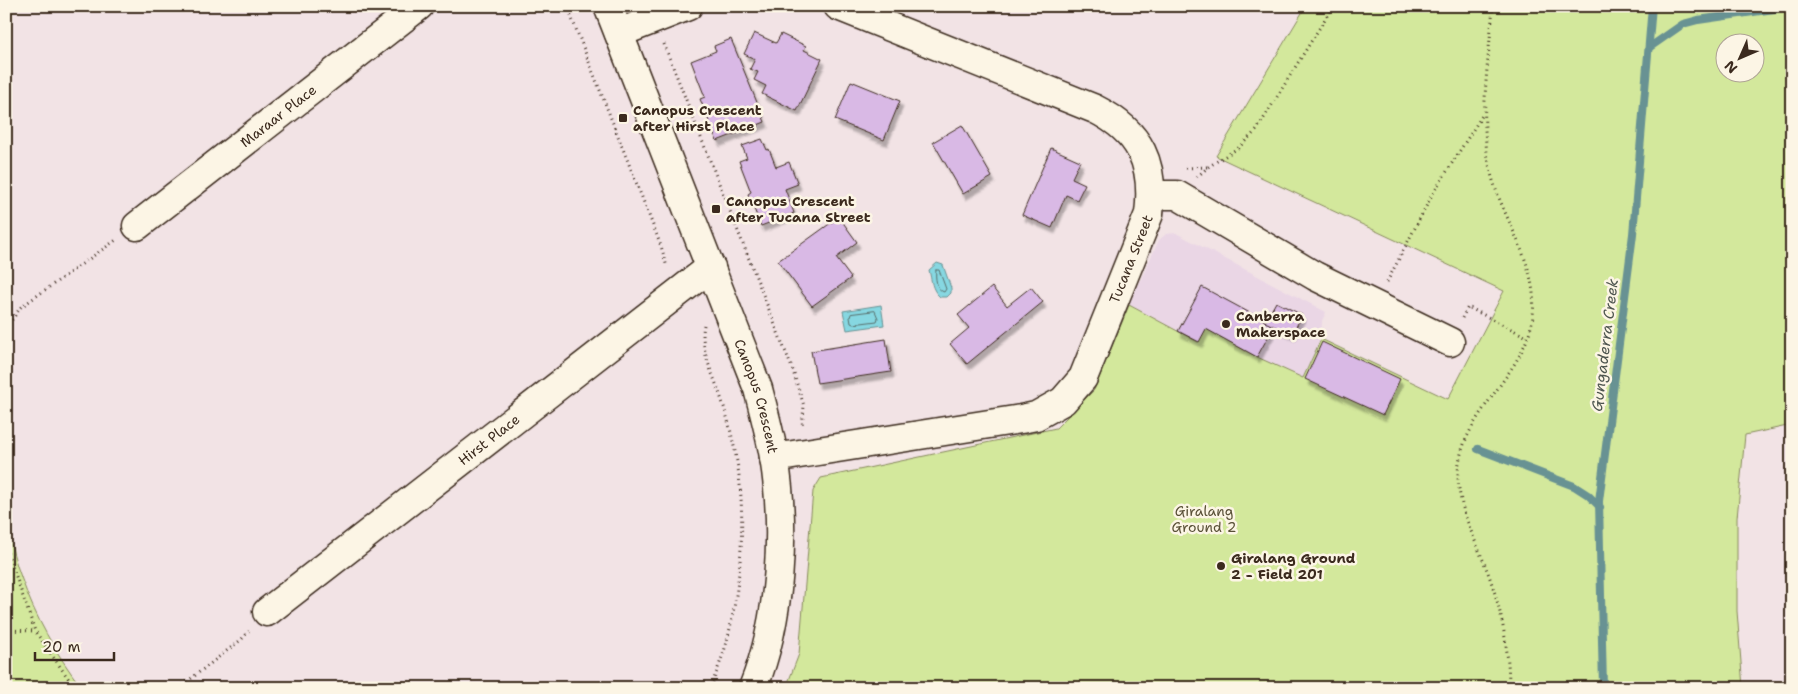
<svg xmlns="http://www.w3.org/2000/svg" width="1798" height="694" viewBox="0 0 1798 694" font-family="'Shantell Sans',sans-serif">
<defs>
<filter id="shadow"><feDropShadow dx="3" dy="5.5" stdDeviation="1" flood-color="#0004"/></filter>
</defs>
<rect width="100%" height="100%" fill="#f2e3e5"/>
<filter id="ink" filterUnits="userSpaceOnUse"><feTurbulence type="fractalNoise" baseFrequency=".02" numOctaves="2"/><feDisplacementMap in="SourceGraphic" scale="10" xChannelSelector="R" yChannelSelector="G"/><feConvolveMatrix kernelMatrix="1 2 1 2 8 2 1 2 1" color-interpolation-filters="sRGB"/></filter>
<g filter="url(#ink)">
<path fill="#ead6e5" d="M1176,233L1326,312L1322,321L1321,339L1303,378L1257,357L1206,329L1199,342L1129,305L1159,240L1166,234Z"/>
<g fill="#d3e89c" stroke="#87895d" fill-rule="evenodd">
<path d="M1306,6H1792V425L1745,435L1737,518V611L1743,688H786L799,654L813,491L821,478L1056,428L1094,390L1129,305L1198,342L1206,329L1257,357L1303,378L1321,339L1448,399L1504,291L1216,156ZM1726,42H1756V72H1726Z"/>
<path d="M6,532H8C12,547 15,562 21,577C35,617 56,654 82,688H6Z"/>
</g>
<g fill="#86d7e1" stroke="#689293">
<path d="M937,263L943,265L951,288V293L947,297H940C931,289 932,281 929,270Z"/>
<path d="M881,305L884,325L847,330L843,311Z"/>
</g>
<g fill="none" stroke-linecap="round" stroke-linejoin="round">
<g stroke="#596f6c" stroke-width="1">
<path d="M936,270H939L946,289L944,292C936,290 935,277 936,270Z"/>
<path d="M875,311L878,318L877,321L853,324L851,323L850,317L851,314Z"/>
</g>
<g stroke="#689293" stroke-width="8">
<path d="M1650,47L1683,24L1698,20L1774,9"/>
<path d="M1478,449L1574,486L1588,495L1600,507"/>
<path d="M1603,688L1599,501L1633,234L1652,6"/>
</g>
</g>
<g fill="#d9b9e5" stroke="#3b2a1e" filter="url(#shadow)">
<path d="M754,33L776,43L781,34L806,46L804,50L822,59L797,111L762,94L766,86L754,80L758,72L750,69L755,59L744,54Z"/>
<path d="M731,39L765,122L717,141L700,99L705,97L691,61L716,51L714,46Z"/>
<path d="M851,81L900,101L884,140L835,120Z"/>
<path d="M962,125L992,177L963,194L933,142Z"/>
<path d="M762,139L767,150L769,149L776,167L789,162L798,184L785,189L794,213L761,226L748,194L751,192L739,161L747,158L742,146Z"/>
<path d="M1051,148L1080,161L1072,178L1085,184L1077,200L1066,195L1052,228L1022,215Z"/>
<path d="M839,217L857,242L836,258L851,278L812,306L778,261Z"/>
<path d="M992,287L1007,306L1031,287L1043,302L967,364L950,344L969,328L958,315Z"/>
<path d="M1202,287L1274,326L1257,357L1206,329L1199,342L1178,331Z"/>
<path d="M1276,302L1302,315L1292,335L1265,322Z"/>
<path d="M886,339L891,372L817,383L811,351Z"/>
<path d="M1322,342L1400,379L1383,415L1305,379Z"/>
</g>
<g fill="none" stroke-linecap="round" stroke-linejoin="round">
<defs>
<g id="minor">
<path id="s1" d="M608,6L758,389C764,412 770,434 774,457C786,530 781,619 753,688"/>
<path d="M619,33L688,6"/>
<path d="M1151,195H1177L1315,276L1450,342"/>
<path id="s2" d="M137,226L419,6"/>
<path id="s3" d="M774,458L1021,419L1036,416L1063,401L1083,378L1149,214C1155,164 1141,132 1095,109L838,6"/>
<path id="s4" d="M267,612L711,267"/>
</g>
</defs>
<use href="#minor" stroke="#3b2a1e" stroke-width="31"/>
<g stroke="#3b2a1e" stroke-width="3" stroke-dasharray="1 4" stroke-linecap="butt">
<path d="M567,6L661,246L667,267"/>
<path d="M1493,6C1489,58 1479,113 1489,164C1498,215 1539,261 1533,315C1527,375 1457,415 1458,477C1459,510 1475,539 1487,570C1501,607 1509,648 1509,688"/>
<path d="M664,44L792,368L804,406L802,427"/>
<path d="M1186,168L1207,167"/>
<path d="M1197,177L1208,167L1238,148L1256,131L1333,6"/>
<path d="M1387,282L1432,195L1483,114"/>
<path d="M1462,318L1468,307L1527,337"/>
<path d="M704,325C699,351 715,377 722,401C727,415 730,428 733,442C748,504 742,580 727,641C723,657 716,672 711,688"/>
<path d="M6,328L21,307L116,240"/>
<path d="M6,548L35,631L75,688"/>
<path d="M6,630L35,631"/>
<path d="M179,688L242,639L249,631"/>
</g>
<use href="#minor" stroke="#fcf5e5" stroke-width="28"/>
</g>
</g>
<g fill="#3b2a1e" stroke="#fcf5e5" stroke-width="2">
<rect x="618" y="113" width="10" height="10" rx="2.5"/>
<rect x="711" y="204" width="10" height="10" rx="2.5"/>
<circle cx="1226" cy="324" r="5"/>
<circle cx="1221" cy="566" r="5"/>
</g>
<g text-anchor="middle" stroke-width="5" stroke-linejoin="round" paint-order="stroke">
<g font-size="14" font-weight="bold" fill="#3b2a1e" stroke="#fcf5e5" text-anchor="start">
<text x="633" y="115">Canopus Crescent<tspan x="633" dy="16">after Hirst Place</tspan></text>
<text x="726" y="206">Canopus Crescent<tspan x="726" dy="16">after Tucana Street</tspan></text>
<text x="1236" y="321">Canberra<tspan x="1236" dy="16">Makerspace</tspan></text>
<text x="1231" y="563">Giralang Ground<tspan x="1231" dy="16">2 - Field 201</tspan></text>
</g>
<g font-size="14" fill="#3b2a1e" stroke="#fcf5e5">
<text dy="5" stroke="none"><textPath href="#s2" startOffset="179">Maraar Place</textPath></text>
<text dy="5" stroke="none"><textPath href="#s3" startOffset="455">Tucana Street</textPath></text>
<text dy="5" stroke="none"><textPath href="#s1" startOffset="418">Canopus Crescent</textPath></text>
<text dy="5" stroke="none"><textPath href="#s4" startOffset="281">Hirst Place</textPath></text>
</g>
<g font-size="14" fill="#595037" stroke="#fcf5e5">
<text x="1204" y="516">Giralang<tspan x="1204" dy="16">Ground 2</tspan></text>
</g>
<g font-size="15" font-style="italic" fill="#4e554f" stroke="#fcf5e5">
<text transform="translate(1605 345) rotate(-83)" y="5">Gungaderra Creek</text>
</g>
</g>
<rect width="1798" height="694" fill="none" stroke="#fcf5e5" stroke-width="25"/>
<rect x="12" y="12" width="1773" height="669" fill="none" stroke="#3b2a1e" stroke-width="2" filter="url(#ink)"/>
<g transform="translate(1740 58) rotate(225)"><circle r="24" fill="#fcf5e5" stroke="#afa495"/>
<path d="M0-4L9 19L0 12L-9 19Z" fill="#3b2a1e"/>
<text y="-8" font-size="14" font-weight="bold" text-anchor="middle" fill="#3b2a1e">N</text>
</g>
<path d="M35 652v8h79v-8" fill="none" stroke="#3b2a1e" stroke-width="2.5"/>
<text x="42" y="652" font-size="15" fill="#3b2a1e" stroke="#fcf5e5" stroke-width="4" paint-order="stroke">20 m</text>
</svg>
